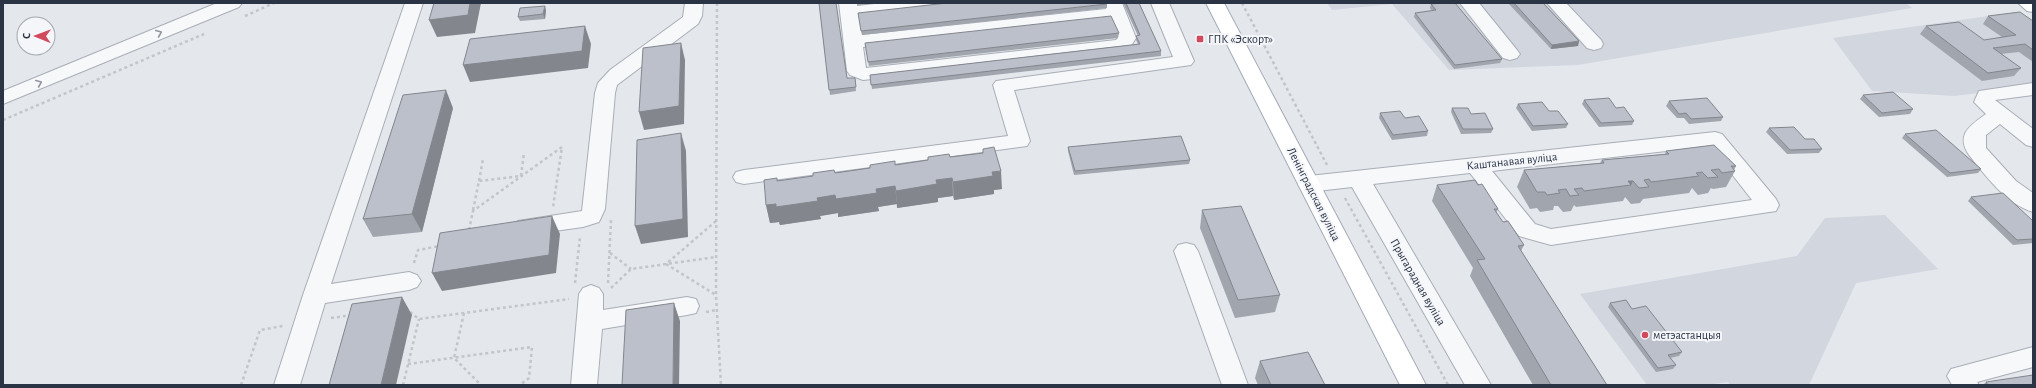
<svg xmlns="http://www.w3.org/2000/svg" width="2036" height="388" viewBox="0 0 2036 388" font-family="'Alegreya Sans',sans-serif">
<rect width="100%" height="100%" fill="#e4e7ec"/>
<g fill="#d2d6de">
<path d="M1327,3H1906L1912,8L1578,65L1449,70L1392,4L1332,10Z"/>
<path d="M2017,12L2033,22V86L1955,96L1872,91L1833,38Z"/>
<path d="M1885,215L1938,269L1856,283L1809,385H1730L1728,382L1706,385H1647L1580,294L1797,256L1825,218Z"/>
</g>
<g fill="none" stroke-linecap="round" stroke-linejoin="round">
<defs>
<g id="minor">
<path d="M217,3H242L239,7L3,104V91Z"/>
<path d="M405,3H423L331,284L409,272L417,275L421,281L417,287L409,290L325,303L300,385H274L303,295Z"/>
<path d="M685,3H703L702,16L698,24L617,85L615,93L605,209L599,222L583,227L526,235L518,233L515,227L518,221L582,211L595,93L598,83L610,70L683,17Z"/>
<path d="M839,3H857V6L883,3H944L941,7L935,8L859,16L862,35L1106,9L1104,3H1122L1136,38L1129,49L1122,51L863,80L850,75L847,71ZM1110,19L1118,38L1116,40L866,68L863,47Z"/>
<path d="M1151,3H1169L1194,61L1191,65L1014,90L1030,141L1027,146L744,184L736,182L733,177L736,172L744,170L1008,136L993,85L996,81L1173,57Z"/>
<path d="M1460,3H1479L1517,50L1520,54L1517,58L1510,60L1503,58Z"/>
<path d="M1547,3H1566L1601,40L1603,44L1601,48L1594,50L1587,48Z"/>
<path d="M2033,83V95L1995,100L2033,129V147L2026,145L2000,124L1986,135V148L2016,181L2033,193V212C2006,204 1986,176 1969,155C1955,134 1971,125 1986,114L1974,102L1979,91Z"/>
<path d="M1715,132L1722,134L1776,199L1779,205L1776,211L1551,245L1519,236L1470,173L1373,184L1491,385H1465L1352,187L1309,192L1301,189L1298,184L1301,179L1309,176ZM1710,146L1752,200L1551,229L1535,224L1492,171Z"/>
<path d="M1186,243L1194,245L1198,251L1248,385H1222L1174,251L1178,245Z"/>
<path d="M591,285L599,288L603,294V310L687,297L696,299L699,306L696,313L687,315L602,329L597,385H571L579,294L583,288Z"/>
<path d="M2033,347V367L1977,382L1979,385H1952L1947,376L1951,369Z"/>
</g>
<g id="major">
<path d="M1206,3H1224L1426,385H1400Z"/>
<path d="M2018,3H2033V12L2027,11Z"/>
</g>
</defs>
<use href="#minor" stroke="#a9aeb7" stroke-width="2"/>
<use href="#major" stroke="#a3abb8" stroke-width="2"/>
<g stroke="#c2c5cb" stroke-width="2.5" stroke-dasharray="3 3" stroke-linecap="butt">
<path d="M717,3L716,295L721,385"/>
<path d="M1242,3L1327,165"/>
<path d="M245,16L274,3"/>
<path d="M3,120L204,34"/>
<path d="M479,181L483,159"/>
<path d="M1345,198L1448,385"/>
<path d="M473,210L479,181L521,176L524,152"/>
<path d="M716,221L666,264L716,295"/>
<path d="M469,230L473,211L562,147L553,207"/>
<path d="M610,253L631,269"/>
<path d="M414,263L418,250L440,246"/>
<path d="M575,283L580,237"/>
<path d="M608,283L611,220"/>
<path d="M611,288L631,269L716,257"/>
<path d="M410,312L419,319L569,299"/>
<path d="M706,312L716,310"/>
<path d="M464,313L454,358L481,385"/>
<path d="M331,318L352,315"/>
<path d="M408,364L532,347L529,378L520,385"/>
<path d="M241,385L260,330L283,326"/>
<path d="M403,385L419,319"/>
</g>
<use href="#minor" fill="#f7f8fa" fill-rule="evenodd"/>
<use href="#major" fill="#fff" fill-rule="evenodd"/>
</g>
<g fill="#a1a5ae">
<path d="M819,3L847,78H855L856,91L830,95Z"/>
<path d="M858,3H880L858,5Z"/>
<path d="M1123,3H1139L1161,51V56L872,89L870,75L1138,44L1136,40V36H1138Z"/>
<path d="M1508,3H1543L1579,41L1578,46L1551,49Z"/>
<path d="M1107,4V8L862,35L858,13Z"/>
<path d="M1431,4L1502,59L1500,63L1454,69L1414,17L1415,13L1432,11L1430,8Z"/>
<path d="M546,10L545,19L520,21L518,17Z"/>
<path d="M1988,16L2033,21V62L2019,52L2001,54L2021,68L2014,76L1982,81L1920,34L1926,26L1984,40L2002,37L1983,24Z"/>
<path d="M1119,33L1118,38L869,66L865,43Z"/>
<path d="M1863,95L1913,109L1910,114L1879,117L1860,99Z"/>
<path d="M1584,100L1616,108L1634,121L1632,125L1599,127L1582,104Z"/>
<path d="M1669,101L1723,117L1721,121L1689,124L1684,118H1677L1666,106Z"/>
<path d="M1518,104L1549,111L1568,124L1566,128L1532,131L1516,108Z"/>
<path d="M453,108L422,232L373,237L363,219Z"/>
<path d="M1452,108L1471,114L1493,129L1491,133L1461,134L1451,112Z"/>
<path d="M1380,113L1405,118L1428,131L1427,136L1392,140L1379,118Z"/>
<path d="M1769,128L1805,139L1822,149L1819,153L1787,154L1766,132Z"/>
<path d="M1905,134L1981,169L1978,173L1947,177L1902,138Z"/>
<path d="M1068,147L1190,160L1189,164L1074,175L1068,151Z"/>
<path d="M983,149L1002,189L994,190V194L954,200L953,196L938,198V202L897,208V204L878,207L879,211L838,217V213L820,216L821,219L780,225L779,222L770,223L766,205L777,178V181L835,173L928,160V157H950L983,153Z"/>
<path d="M1666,151L1736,166L1734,170L1735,171L1726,187L1713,189L1711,188L1708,193L1698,195L1692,188L1689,193L1643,199L1640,203L1631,204L1625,197L1623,201L1576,207L1574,205L1571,211L1563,212L1558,206H1554L1553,210L1540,212L1537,208L1530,209L1517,187L1524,170L1600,163L1602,160L1665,154Z"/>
<path d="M1437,185H1478L1498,209L1496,213L1503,222L1524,245L1521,251L1607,385H1533L1470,276L1473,268L1432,201Z"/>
<path d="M1971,197L2033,221V243L2013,245L1968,201Z"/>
<path d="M1202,210L1280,295L1275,312L1235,318L1200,228Z"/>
<path d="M1610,303L1632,309L1682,352L1679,356L1670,358L1676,365L1673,369L1656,372L1608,307Z"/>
<path d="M1260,361L1325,385H1258L1255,378Z"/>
<path d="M1986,382L2033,385H1983Z"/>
</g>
<g fill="#83868d">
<path d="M470,3H481L475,33L437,37L429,20Z"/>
<path d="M545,6L546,10L545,19L543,14Z"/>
<path d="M585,26L591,44L588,68L470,82L463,65Z"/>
<path d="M1579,41L1578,46L1551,49L1552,45Z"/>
<path d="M681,43L685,60L684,124L644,130L639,112Z"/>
<path d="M446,90L453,108L422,232L412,214Z"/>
<path d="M681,133L686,151L688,237L641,244L635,226Z"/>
<path d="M1001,171L1002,189L994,190V194L954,200L953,182L992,172Z"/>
<path d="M952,178L953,196L938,198V202L897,208L896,191L936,180Z"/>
<path d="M1628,181H1633L1631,185Z"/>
<path d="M895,186L897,204L878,207L879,211L838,217V213L820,216L821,219L780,225L779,222L770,223L766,205Z"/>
<path d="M552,216L560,234L556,273L442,291L432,273Z"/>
<path d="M402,297L412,315L396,385H381Z"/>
<path d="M674,303L680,321L679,385H673Z"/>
</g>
<g fill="#bbc0ca" stroke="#83868d">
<path d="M434,3H470L468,15L429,20Z"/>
<path d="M819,3H836L847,78H855L856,87L829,90Z"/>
<path d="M947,3H1107V4L861,31L858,13Z"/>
<path d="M1126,3H1139L1161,51L871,85L870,75L1140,44L1136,36L1140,35Z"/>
<path d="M1442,3H1455L1502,59L1455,65L1415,13L1436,10L1431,4Z"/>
<path d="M1514,3H1543L1579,41L1552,45Z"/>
<path d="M545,6L543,14L518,17L520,8Z"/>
<path d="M2020,12L2033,21V50L2025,44L1993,48L2021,68L1988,73L1926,26L1959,22L1984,40L2016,35L1988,16Z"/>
<path d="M1111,16L1119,33L868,62L865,43Z"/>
<path d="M585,26L582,51L463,65L470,39Z"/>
<path d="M681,43L679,106L639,112L643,48Z"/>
<path d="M446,90L412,214L363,219L403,95Z"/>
<path d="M1893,92L1913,109L1882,113L1863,95Z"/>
<path d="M1609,98L1616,108L1624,107L1634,121L1601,123L1584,100Z"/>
<path d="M1707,98L1723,117L1691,119L1686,113L1679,114L1669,101Z"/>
<path d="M1542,102L1549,111H1558L1568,124L1533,126L1518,104Z"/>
<path d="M1452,108H1468L1471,114L1485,113L1493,129H1463Z"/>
<path d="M1400,111L1405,118L1419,116L1428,131L1393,135L1380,113Z"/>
<path d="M1794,127L1805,139H1814L1822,149L1790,150L1769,128Z"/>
<path d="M1936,130L1981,169L1950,173L1905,134Z"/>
<path d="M681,133L683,219L635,226L637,140Z"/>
<path d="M1181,136L1190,160L1075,171L1068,147Z"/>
<path d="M1714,145L1736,166H1731L1735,171L1722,173L1719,169L1711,170L1718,177L1708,178L1702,172L1696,173L1699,176L1651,182L1649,179L1644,180L1649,187L1639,188L1633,181H1628L1631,185L1584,191L1582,188L1574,189L1579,195L1570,196L1566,189L1558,190L1560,193L1547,195L1545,192H1537L1524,170L1604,163L1602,160L1669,154L1666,151Z"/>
<path d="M994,147L1001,171L992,172L993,176L953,182L952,178L936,180L937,184L896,191L895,186L876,189L877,193L836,199L835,195L817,198L818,201L776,207V204L766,205L764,180L777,178V181L813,176V173L834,170L835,173L870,168V165L895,161V165L928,160V157L949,154L950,157L983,153V149Z"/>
<path d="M1475,180L1478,185L1482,184L1498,209H1494L1503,222L1508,221L1524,245L1518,246L1607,385H1551L1477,260L1485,259L1437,185Z"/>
<path d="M2003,193L2033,221V239L2017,240L1971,197Z"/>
<path d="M1241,206L1280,295L1238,300L1202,210Z"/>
<path d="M552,216L549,255L432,273L440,233Z"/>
<path d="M402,297L381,385H329L352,304Z"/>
<path d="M1626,300L1632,309L1646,306L1682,352L1668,355L1676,365L1658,368L1610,303Z"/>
<path d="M674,303L673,385H622L626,310Z"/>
<path d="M1308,352L1325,385H1271L1260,361Z"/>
<path d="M2033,375V385H1988L1986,382Z"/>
</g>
<defs><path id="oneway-chevron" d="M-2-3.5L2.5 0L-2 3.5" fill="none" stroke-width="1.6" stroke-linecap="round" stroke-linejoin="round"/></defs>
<g stroke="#9196a0">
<use href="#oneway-chevron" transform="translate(159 33) rotate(-23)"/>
<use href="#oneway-chevron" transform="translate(39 83) rotate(-23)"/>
</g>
<g fill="#d1495b" stroke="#f4f6f9" stroke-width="1.5">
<rect x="1196" y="35" width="8" height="8" rx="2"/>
<circle cx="1645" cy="335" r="4"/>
</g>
<g text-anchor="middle" stroke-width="4" stroke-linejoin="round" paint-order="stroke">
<g font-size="12" fill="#2b3445" stroke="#f4f6f9" text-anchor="start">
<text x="1208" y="43">ГПК «Эскорт»</text>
<text x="1653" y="339">метэастанцыя</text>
</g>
<g font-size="12" fill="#2b3445" stroke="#f4f6f9">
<text transform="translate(1512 161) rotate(-6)" y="4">Каштанавая вуліца</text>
<text transform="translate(1314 194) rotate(63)" y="4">Ленінградская вуліца</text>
<text transform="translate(1418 282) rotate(60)" y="4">Прыгарадная вуліца</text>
</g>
</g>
<rect width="2036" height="388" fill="none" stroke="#2b3445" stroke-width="8"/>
<g transform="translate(36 36) rotate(271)"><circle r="19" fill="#f4f6f9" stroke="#a4a8b1"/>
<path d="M0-3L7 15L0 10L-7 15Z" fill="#d1495b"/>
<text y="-6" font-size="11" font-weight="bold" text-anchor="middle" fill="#2b3445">С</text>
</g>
</svg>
